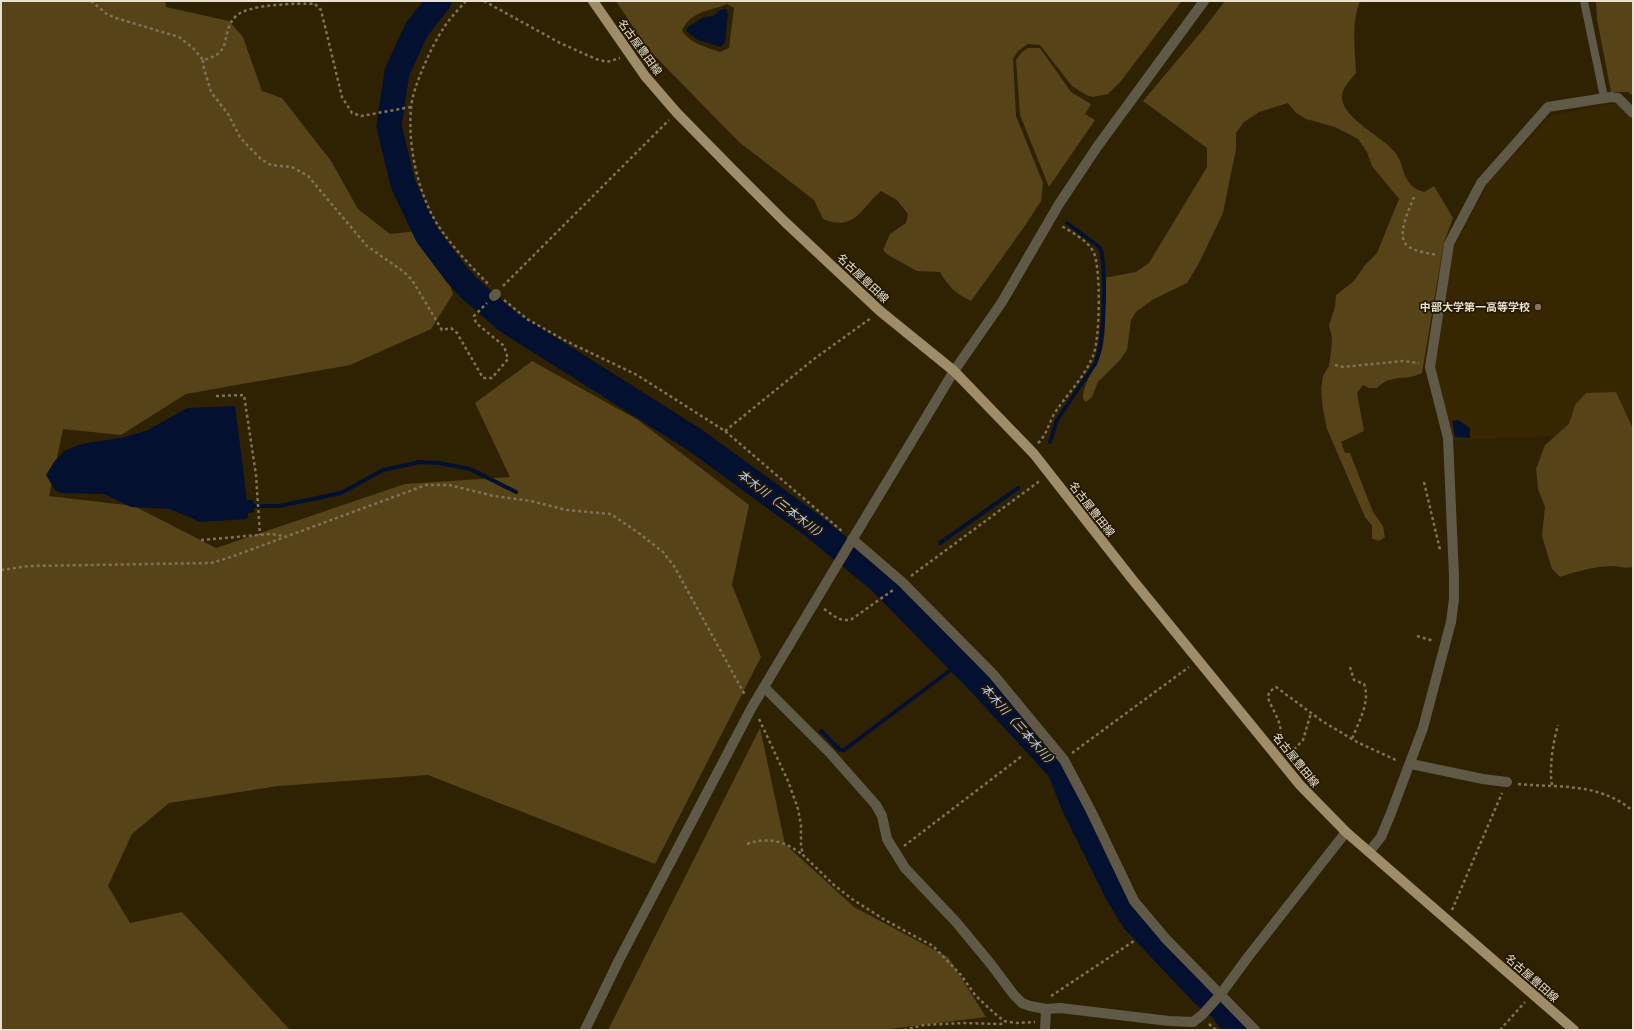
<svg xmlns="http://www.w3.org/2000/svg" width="1634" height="1031" viewBox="0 0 1634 1031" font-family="Figtree,'Noto Sans JP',sans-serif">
<rect width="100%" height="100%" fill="#2f2203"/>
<path fill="#372700" d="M1628,101L1633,106V429L1616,392L1575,405L1569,424L1556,436L1453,440L1434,365L1453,250L1488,183L1552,115Z"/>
<g fill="#564318" fill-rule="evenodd">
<path d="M1,1H165L166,7L229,21L243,37L262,91L282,98L331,161L358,209L390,234L417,231L445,271L453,294L431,329L350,365L186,394L121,435L63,429L49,496L134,506L216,548L405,484L510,477L475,403L532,361L638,420L749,505L732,585L761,657L655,864L428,775L278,786L169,803L132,834L108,886L130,923L182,912L290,1030H1Z"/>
<path d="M616,1H1182L1121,81L1108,94L1093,97L1086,95L1072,86L1040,45L1028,44L1018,51L1013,59L1016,116L1043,183L1041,201L1022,230L971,301C956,294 948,286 940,272L917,271L888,255L883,250L890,234L906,223L908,214L897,200L881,191C860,209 855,232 823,219L814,200L739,142L647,48ZM727,4L734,8L729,48L720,52C706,47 691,44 682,31C690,11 708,12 727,4Z"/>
<path d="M1225,1H1360C1351,23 1355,50 1356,73C1350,81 1341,88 1342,99C1344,118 1380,136 1393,150C1407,164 1399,185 1424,192L1434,186L1453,218L1444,242L1422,373C1404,382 1392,373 1377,388H1369L1363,385L1357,393L1364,431L1341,442L1345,453H1350L1373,512L1383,526L1385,537L1379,541L1372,539V526L1365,517L1327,429L1323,409L1321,389L1323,376L1329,366L1331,352L1332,338L1329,325L1335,307L1336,295L1354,281L1365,265L1377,253L1399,199L1372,166L1367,152L1358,139L1335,127L1306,119L1296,113L1288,103L1259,112L1244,122L1236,133V149L1223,213L1199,263L1187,283L1152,300L1136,312L1131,320L1127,350L1120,360L1098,382L1092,397L1086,402L1083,399C1083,380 1100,364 1103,345C1107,324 1104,299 1104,278L1136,272L1149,263L1207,167V148L1143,101L1202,31Z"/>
<path d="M1596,1H1633V96L1628,92H1611L1597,19Z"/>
<path d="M1028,48H1040L1071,92L1091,104L1085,114L1095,120L1049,187L1020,115L1016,60L1022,52Z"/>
<path d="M1616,392L1633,429V567C1625,569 1619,566 1612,566C1593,567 1577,571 1560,577L1552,569L1542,536L1545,507L1538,489L1536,469L1545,445L1569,424L1575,405L1586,393Z"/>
<path d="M760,728L785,844L854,907L948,957L986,1017L882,1030H608Z"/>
</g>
<g fill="#03102f">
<path d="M725,9L727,10L728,14L725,42L721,47L698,40L686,31L688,27L704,17L713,16L720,10Z"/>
<path d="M235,406L247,500H253L254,512L248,513V517L246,519L200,522L170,509L131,507L104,494L61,493L55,490L46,475L54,462L64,451L82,444L125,437L148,430L187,408Z"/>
<path d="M1458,420L1470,428V438L1455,437L1452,421Z"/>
</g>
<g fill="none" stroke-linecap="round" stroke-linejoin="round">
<g stroke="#03102f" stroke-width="4">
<path d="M1050,442L1057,420L1095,364C1105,343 1106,273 1101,250L1098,246L1067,223"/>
<path d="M249,506H279L341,493L383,470L420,462L439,463L470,469L516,492"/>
<path d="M940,543L1018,488"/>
<path d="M821,731L840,750H844L960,663"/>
</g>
<path stroke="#03102f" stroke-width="25" d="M439,1L417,29L397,72L389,126L403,184L427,235L457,275L470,289L507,321L695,440L813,526L880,581L980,683L1060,770L1073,804L1118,895L1134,921L1203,994L1223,1010L1236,1030"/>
<g stroke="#7e735a" stroke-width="2.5" stroke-dasharray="3 3" stroke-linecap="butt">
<path d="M91,1L108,15L116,18L179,37L193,48L203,60C235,53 219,33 236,16C248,4 299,3 315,4L321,10L342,97L352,113L361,116L411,107"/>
<path d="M466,1C458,10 449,19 443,29C432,45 412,89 411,108C408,144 416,183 432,215C446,241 469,264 490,286"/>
<path d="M484,1L560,43L596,59L607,62L620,58"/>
<path d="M203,60V65L211,92L228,114L240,137L247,145L261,159L271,165L292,167L308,176L367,246L404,272L412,280L442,330L451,328L457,333L483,378H492L508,359L504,346L476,323L474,316L487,303"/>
<path d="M1414,197C1410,208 1394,238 1409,247C1417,252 1428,253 1437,255"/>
<path d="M503,286L669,120"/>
<path d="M504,300L527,319L564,340L637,375L725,431L843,532"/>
<path d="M1335,365L1343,367L1403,361L1419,363"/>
<path d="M216,396L244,395L256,475L260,535"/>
<path d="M725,431L814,359L871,318"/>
<path d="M1038,443C1046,436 1049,423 1054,414C1067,394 1084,378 1093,356C1100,340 1101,270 1094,253C1088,240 1071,232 1060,225"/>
<path d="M1424,482L1440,550"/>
<path d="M201,540L270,534L285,536"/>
<path d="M1,570L29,566L211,563L231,557L426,485H449L494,496L531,501L566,510L611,514L640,534L663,552L674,566L745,695"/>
<path d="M911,576L1041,480"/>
<path d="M824,609C833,615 840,623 852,619L893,590"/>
<path d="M1417,636L1434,641"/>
<path d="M1350,667L1354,680L1364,684C1371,701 1358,723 1352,739"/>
<path d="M759,719L788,781L798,809L801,825V846L803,855L834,885L852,899L885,920L933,946L961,975L975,995L993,1012L1004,1021L1016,1023L1035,1022"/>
<path d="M1279,741C1285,725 1273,712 1268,698L1269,692L1276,687L1322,721L1357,742L1398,761"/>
<path d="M1072,753L1189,667"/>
<path d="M1290,754L1303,740L1311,713"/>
<path d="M1518,784C1559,788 1599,782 1633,811"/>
<path d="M1552,785C1549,767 1553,743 1558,725"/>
<path d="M747,844C769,836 786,842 803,855"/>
<path d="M904,846L1022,756"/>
<path d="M1452,910L1502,793"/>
<path d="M1051,996L1134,941"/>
<path d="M1209,1024L1216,1030"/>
<path d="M904,1030L924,1025L963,1023L1001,1024L1004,1021"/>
<path d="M1500,1030L1525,1002"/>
</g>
<path stroke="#615947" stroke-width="8" d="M1584,1L1604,97"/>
<g stroke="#615947" stroke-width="10">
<path d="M494,296L496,294"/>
<path d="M852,539L902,582L993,674L1064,760L1091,811L1134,901L1166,939L1255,1030"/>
<path d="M764,687L830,753L876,805L882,816L887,839L905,868L956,922L990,963L1014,995L1022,1003L1030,1006L1046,1009L1060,1008L1169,1021L1193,1022L1202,1015L1220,995L1248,957L1346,832"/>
<path d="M1411,764L1483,779L1507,782"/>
<path d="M1369,852L1381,837L1391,813L1423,728L1451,622L1454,599V577L1448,438L1430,367L1449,244L1481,183L1548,107L1611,97L1618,98L1633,113"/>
<path d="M1045,1030L1046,1009"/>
</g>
<path stroke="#615947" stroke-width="10" d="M585,1030L619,960L752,707L837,565L954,371L1002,302L1059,204L1097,147L1204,1"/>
<path stroke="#9e8d68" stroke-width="10" d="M593,1L645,76L677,113L731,168L785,222L880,311L954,371L1034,454L1132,579L1300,785L1346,832L1574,1030"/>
</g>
<circle fill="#8d6e63" stroke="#251800" stroke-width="1.5" cx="1538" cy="307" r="4"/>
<g text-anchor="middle" stroke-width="3.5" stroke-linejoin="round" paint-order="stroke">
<g font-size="11" fill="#e9e1d0" stroke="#251800">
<text transform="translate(640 47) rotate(54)" y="4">名古屋豊田線</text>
<text transform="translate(863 278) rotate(43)" y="4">名古屋豊田線</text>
<text transform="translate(1092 509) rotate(52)" y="4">名古屋豊田線</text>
<text transform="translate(1296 760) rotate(51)" y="4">名古屋豊田線</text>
<text transform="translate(1532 978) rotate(41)" y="4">名古屋豊田線</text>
</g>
<g font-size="11" font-weight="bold" fill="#e9e1d0" stroke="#251800" text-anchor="end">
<text x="1530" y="311">中部大学第一高等学校</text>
</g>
<g font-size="12" font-style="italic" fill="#b0ccfe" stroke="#251800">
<text transform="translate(782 505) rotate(37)" y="4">本木川（三本木川）</text>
<text transform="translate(1019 726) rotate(48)" y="4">本木川（三本木川）</text>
</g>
</g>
<rect width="1634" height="1031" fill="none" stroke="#e9e1d0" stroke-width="4"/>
</svg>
